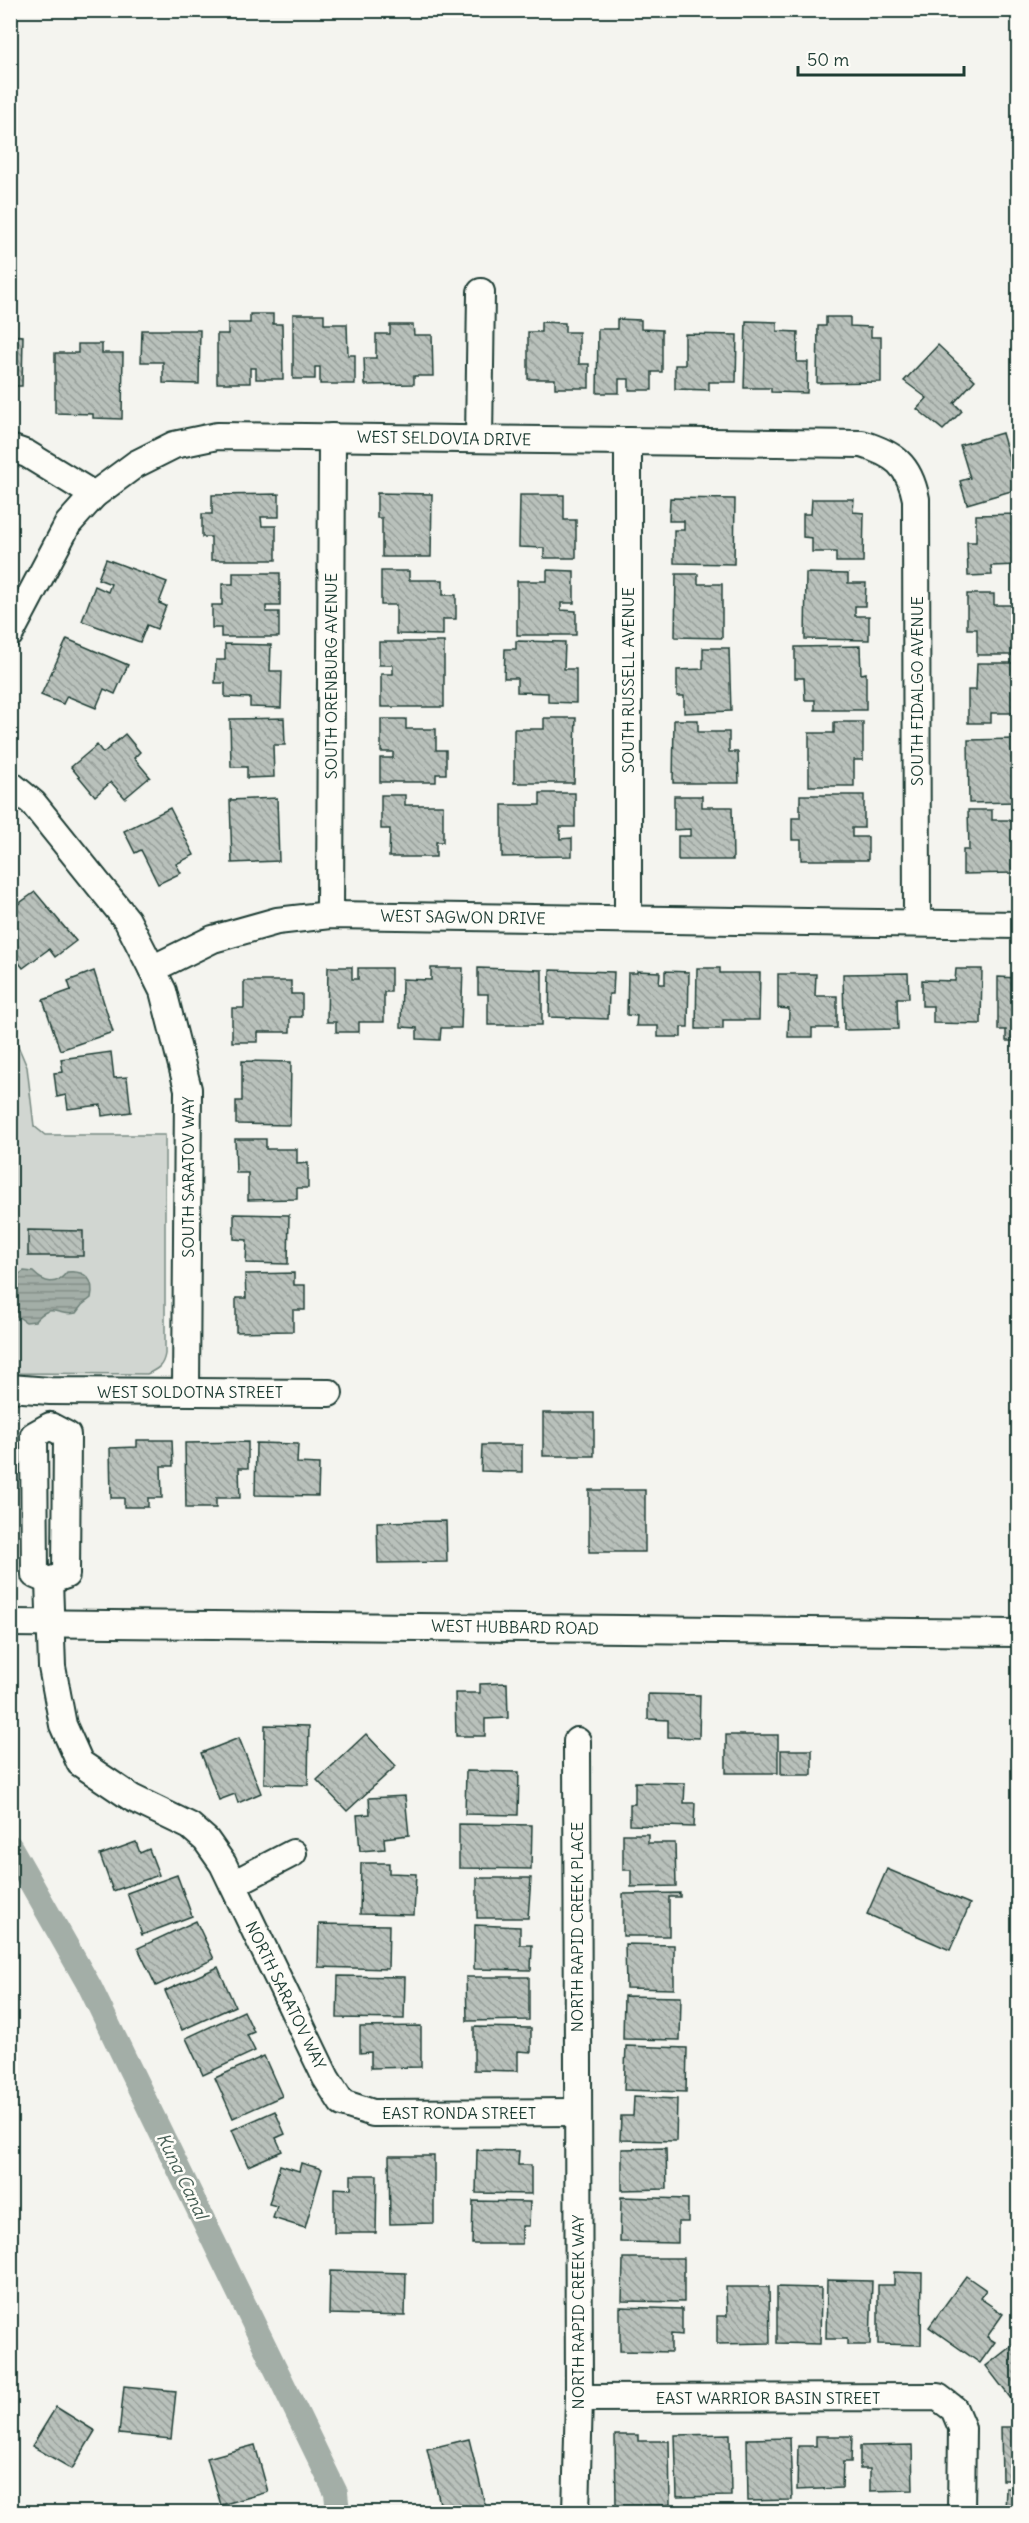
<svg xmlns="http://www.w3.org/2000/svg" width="1029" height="2523" viewBox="0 0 1029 2523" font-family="Delius,sans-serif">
<defs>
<pattern id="water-rules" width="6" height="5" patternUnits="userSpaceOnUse" patternTransform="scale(1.5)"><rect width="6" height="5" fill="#a3aea7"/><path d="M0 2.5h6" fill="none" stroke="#848f89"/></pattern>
<pattern id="building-back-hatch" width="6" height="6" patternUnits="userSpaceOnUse" patternTransform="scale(1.5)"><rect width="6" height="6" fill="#b9c1bb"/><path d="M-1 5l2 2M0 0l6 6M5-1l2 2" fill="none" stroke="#969e99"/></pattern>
</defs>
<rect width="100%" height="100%" fill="#f4f4ef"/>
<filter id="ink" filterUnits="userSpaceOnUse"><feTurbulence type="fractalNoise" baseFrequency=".0167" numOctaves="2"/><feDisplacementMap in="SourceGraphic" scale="12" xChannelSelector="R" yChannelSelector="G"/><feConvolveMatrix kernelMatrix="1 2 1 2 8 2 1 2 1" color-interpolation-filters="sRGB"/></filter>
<g filter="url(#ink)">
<path fill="#d1d6d1" stroke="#788a82" stroke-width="1.5" d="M10,1027L27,1067L34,1126L45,1135H165V1354C163,1366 158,1369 147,1374L11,1373Z"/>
<path fill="url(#water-rules)" stroke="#6e8179" stroke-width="1.5" d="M24,1271L33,1272C45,1284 56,1286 67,1272C86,1270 95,1280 91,1298L82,1305L76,1313C57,1318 53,1300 35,1321L26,1322L17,1316V1295L13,1285L15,1277Z"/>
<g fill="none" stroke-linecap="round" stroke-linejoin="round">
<path stroke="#a3aea7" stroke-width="24" d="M10,1846L90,1987L336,2493L338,2512"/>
</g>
<g fill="url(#building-back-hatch)" stroke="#1f3d34" stroke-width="1.5">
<path d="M250,314H273V324H282L283,379H256V368H250V383H217V334H228V323H250Z"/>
<path d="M293,314H324V324H347L348,355H355V384H320V367H315V379H293Z"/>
<path d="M826,317H850V326L871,327V337H881V382L817,383L818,326H826Z"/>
<path d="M617,319L641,320V329L662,330V372H652V390H629V379H619V393H597L598,329H617Z"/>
<path d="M746,321L777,322V331L798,332L797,362H808L807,393L771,392V388H744Z"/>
<path d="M541,322L565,323V332H579V364H589V388H555V379H528V332H541Z"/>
<path d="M390,325H413L414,335H432L433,376H414V384L365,385L364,358H376V334H390Z"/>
<path d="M142,330H200L199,384L163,383V362H141Z"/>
<path d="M685,334L737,335L736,382H709V390L675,389V365H685Z"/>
<path d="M10,335L23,336L22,386H12V389Z"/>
<path d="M78,344H102V353H123L122,419L93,418V414L55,413V353H78Z"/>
<path d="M938,345L975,380L954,403L962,411L943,430L917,409L927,398L904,381Z"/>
<path d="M1002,433L1018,489L967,504L960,481L970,478L960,445Z"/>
<path d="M377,493L432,494L431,557H382V518H377Z"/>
<path d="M279,494V517H261L262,526H276V560H211V537H202V514H212V495Z"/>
<path d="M520,495H564V520H576V558H544V548L519,547Z"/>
<path d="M670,498L735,499L734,564L674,563V530H684V521H669Z"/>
<path d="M812,499H854L853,512L864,513L863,562H836V552H812V538L803,537V514H811Z"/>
<path d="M1018,514V565L991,566L992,575L968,576L967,542H976V515Z"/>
<path d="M106,559L167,582L159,603L166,606L157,629L147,625L140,642L82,621L95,586L108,592L111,584L98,579Z"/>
<path d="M547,570L574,571V603H561V610L576,611V635H517V581H547Z"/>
<path d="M381,571H409V580H443V595H456V619H443V635L396,634V605H381Z"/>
<path d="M233,573H280V606H266V612H279V637H221V628H212V605H222V584H233Z"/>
<path d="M806,573L848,574V583H866L865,606H855V616H869V640L805,639Z"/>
<path d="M676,574H698V584H722V638L675,637Z"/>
<path d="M967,594H994V605H1018V655H977V629H967Z"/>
<path d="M67,639L128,665L115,694L104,689L96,708L67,696L63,704L41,695Z"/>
<path d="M516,641L565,642L564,669H576V703L548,702V693L517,692V678H504L505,649H516Z"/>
<path d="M379,642H444V707H381V674H393V665H379Z"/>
<path d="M225,644L271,645L270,671H282L281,708L250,707V698L225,697V683H215L216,660H225Z"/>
<path d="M860,646L861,674L866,673V710H815V700H805L804,678H795V647Z"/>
<path d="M703,648H729L731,711L684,713V696H677V670L703,669Z"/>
<path d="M977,663H1018V713H991V723H968V690H976Z"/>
<path d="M284,718L285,745H273L274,777L247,778V767H231L230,719Z"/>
<path d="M544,718H576L574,783H514V729H544Z"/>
<path d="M381,719H406V729H436V750H446V774H436V782H380V758H393V752H381Z"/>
<path d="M674,720H698V732H729V752H738L739,783H673Z"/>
<path d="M834,722H863V760H854V786H809V733H834Z"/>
<path d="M125,734L140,752L134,758L150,777L125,798L111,782L95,796L71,767L97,745L103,753Z"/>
<path d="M1015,739L1016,764H1018V787H1015L1016,802L969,803L968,740Z"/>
<path d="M540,793H575V827H560V839L572,838V856L502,857V805H540Z"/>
<path d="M381,795H405V805H443V842H436V857H389L390,829H381Z"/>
<path d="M800,795H864V828H852V837H868V860H801V840H792V818H800Z"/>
<path d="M674,796H702V807H732L733,860H678V836H690V829L674,830Z"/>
<path d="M277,798L279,861L232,863L230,800Z"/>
<path d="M170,808L194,855L176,864L181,873L158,884L141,850L135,853L124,831Z"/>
<path d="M968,810H992V820H1014L1015,873L963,874V850H969Z"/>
<path d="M35,892L76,941L55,957L49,949L23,968L10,951V910Z"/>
<path d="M328,967H352V979H358V968H391V992H384V1022H359V1032H336V1022H327Z"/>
<path d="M431,968H463L461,1028H441L440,1040L417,1039V1028L401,1027L402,979L431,980Z"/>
<path d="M478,968L542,970V1025H488V994H478Z"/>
<path d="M697,968H720V973H760L759,1020H723V1029H696Z"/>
<path d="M956,969H982L981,1024L933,1023V1006H922V980L955,981Z"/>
<path d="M550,970L614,972L613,994H609L608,1019L549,1017Z"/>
<path d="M94,971L113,1032L60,1050L43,1000L71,990L68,981Z"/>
<path d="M637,971L660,972L659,984H665V971L689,972L688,1027H681V1037H658V1026H636L637,1016L627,1015L628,973H637Z"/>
<path d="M908,973L909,998H897L898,1029L844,1030L843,974Z"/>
<path d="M778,974H816L815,996H837V1028H812V1037H788L789,1009L778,1008Z"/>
<path d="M998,977L1018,978V1041H1006V1030H998Z"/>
<path d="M244,981H291V994H302V1017H290V1032H258V1042H232V1008H244Z"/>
<path d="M111,1052L114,1078L127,1077L131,1112L102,1116L101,1105L68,1109L66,1095L57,1097L54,1073L63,1072L61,1059Z"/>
<path d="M242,1061L291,1062L290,1125L236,1124V1101H242Z"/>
<path d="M235,1139H266V1149H297V1164L308,1163V1188H297V1199L248,1200V1173H236Z"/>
<path d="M234,1214L289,1215L288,1264L246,1263L247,1240L234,1239Z"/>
<path d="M28,1230L83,1231V1256H28Z"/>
<path d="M294,1273V1285H305V1310H293V1331L236,1332V1298H246L245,1274Z"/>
<rect x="543" y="1413" width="51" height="43"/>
<path d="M137,1440H172L173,1466H161L162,1498H148V1507H124V1498H111L110,1448L137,1447Z"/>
<path d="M248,1442V1468H239L240,1498H216V1508H186L185,1443Z"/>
<path d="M256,1443L298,1444L297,1463L319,1464L318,1496L255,1495Z"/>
<path d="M482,1445H522V1472L481,1471Z"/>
<rect x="589" y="1490" width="56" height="62"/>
<path d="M446,1521L447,1562L378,1563L377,1522Z"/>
<path d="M507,1683L508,1718L485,1719V1736H456L455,1693H480V1684Z"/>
<path d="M648,1694L700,1695L699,1738L668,1737V1720L648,1719Z"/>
<path d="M265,1725L309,1726L308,1785L264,1784Z"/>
<path d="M366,1734L396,1766L347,1811L317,1780Z"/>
<rect x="726" y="1735" width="52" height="38"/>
<path d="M239,1738L261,1793L238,1803L235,1794L219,1800L201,1753Z"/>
<rect x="781" y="1750" width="31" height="25"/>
<path d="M466,1771L519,1772L518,1815L465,1814Z"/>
<path d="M635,1782L685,1783L684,1803H695L694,1827L630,1825V1804H635Z"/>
<path d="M405,1796L409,1835L384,1838L385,1849L360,1851L357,1815L370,1814L369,1798Z"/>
<path d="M459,1824L532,1825L531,1869L459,1868Z"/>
<path d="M623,1834H648V1843H675L676,1886L631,1887V1870H623Z"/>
<path d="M136,1842L140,1853L149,1849L159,1875L113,1891L100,1855Z"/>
<path d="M361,1863H389V1873L416,1874L414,1915L360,1914Z"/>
<path d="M887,1869L970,1904L950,1950L867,1914Z"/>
<path d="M177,1875L192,1916L142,1935L127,1893Z"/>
<path d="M477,1878H531L528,1918H477Z"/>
<path d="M680,1893V1897H669V1936H623V1894Z"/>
<path d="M196,1921L214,1959L156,1986L138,1948Z"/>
<path d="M319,1924L389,1925L388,1969L318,1967Z"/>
<path d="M475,1925L520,1927V1945H532L531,1970L474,1969Z"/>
<path d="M625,1944L674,1945V1989L626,1988Z"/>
<path d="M218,1967L235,2006L182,2030L165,1991Z"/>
<path d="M338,1976L405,1977L404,2019L337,2018Z"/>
<path d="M466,1977H529V2020L467,2021Z"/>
<path d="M624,1996L681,1997L680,2040L623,2039Z"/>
<path d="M244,2011L254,2032L247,2035L255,2051L203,2075L186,2038Z"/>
<path d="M421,2026V2067L371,2068V2052L360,2053V2027Z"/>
<path d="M474,2027L531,2028V2052L518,2051V2071L474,2070Z"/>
<path d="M626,2046L687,2048L686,2092L624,2090Z"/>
<path d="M264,2056L282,2096L233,2118L215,2078Z"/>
<path d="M634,2097L677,2099L676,2141L620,2140L621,2116H633Z"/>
<path d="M275,2111L285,2134L276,2138L282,2151L248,2166L232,2130Z"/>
<path d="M666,2148L667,2189L622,2190V2149Z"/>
<path d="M477,2150L519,2151L518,2165H531V2194L476,2193Z"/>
<path d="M389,2156H434V2223L390,2224Z"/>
<path d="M301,2163L322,2169L305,2228L273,2218L277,2206L269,2204L280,2165L299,2171Z"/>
<path d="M351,2175H377L376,2233H334V2188L351,2189Z"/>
<path d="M621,2197L688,2199V2222H678V2243L620,2242Z"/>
<path d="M473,2201L530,2202L529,2226H522V2244H472Z"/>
<path d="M623,2258H684V2302L622,2301Z"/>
<path d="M330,2271L406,2273L405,2316L329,2314Z"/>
<path d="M894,2272L922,2273L921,2345L878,2344V2285H894Z"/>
<path d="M966,2276L986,2290L980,2298L1003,2314L987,2337L995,2342L980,2363L929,2327Z"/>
<path d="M827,2280L872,2281L870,2345H847V2339H826Z"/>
<path d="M726,2287H769L770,2343L717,2344V2316H727Z"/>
<path d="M777,2287L821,2288L820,2344L777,2343Z"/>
<path d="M620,2307L682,2309V2335L671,2334V2352L620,2351Z"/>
<path d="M1018,2341V2408L986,2366Z"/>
<path d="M124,2386L176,2391L171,2439L119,2434Z"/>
<path d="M56,2407L95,2431L72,2469L32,2446Z"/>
<path d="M1001,2427H1018V2480H1002Z"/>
<path d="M730,2434L731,2496L677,2497L675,2435Z"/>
<path d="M615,2435H638V2441H669L670,2505L616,2506Z"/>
<path d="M816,2436H852L851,2462H843L842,2488L797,2490L798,2446H816Z"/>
<path d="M790,2438L792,2500L748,2501L747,2439Z"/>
<path d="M469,2439L487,2512H442L427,2449Z"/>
<path d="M255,2445L268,2492L221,2505L207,2458Z"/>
<path d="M912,2445L913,2490L870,2491V2469H860V2446Z"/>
<path d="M1006,2488H1018V2512H1005Z"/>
</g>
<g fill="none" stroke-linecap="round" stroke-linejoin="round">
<defs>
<g id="minor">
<path d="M479,439L481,292"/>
<path d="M10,448L27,454L94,495L136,464L174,445L217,436L862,444C894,454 909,464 916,499L917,922"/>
<path d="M10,634L68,524L94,495"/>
<path d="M10,784L33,803L127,920L152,969L213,939L277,921L330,915L1018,925"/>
<path d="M330,915L332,437"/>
<path d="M628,919V441"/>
<path d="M152,969L163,991L188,1089L186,1391"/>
<path d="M10,1388L50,1391L329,1393"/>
<path d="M50,1426L67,1435L66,1575L49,1581L35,1575L34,1435Z"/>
<path d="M49,1581L52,1667L63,1725L80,1763L132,1798L190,1826L206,1840L223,1864L326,2078L342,2103L373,2113L578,2112"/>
<path d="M10,1623L1018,1633"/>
<path d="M233,1884L293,1853"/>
<path d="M579,2398L938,2397L954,2409L962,2428L961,2512"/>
<path d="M576,2512L579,2398L577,1741"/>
</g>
</defs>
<use href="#minor" stroke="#1f3d34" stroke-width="30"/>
<use href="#minor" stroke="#fdfcf7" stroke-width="26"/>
</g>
</g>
<g text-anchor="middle" stroke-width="5" stroke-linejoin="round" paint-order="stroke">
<g font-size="16" fill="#1f3d34" stroke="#fdfcf7">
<text transform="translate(444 438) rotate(1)" y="6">WEST SELDOVIA DRIVE</text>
<text transform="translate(331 676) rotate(-90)" y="6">SOUTH ORENBURG AVENUE</text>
<text transform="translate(628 680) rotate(-90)" y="6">SOUTH RUSSELL AVENUE</text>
<text transform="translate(917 691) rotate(-90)" y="6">SOUTH FIDALGO AVENUE</text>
<text transform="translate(463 917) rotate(1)" y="6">WEST SAGWON DRIVE</text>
<text transform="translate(188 1177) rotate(-90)" y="6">SOUTH SARATOV WAY</text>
<text x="190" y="1398">WEST SOLDOTNA STREET</text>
<text transform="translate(515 1627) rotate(1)" y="6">WEST HUBBARD ROAD</text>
<text transform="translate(577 1927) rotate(-90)" y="6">NORTH RAPID CREEK PLACE</text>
<text transform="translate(286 1995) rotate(64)" y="6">NORTH SARATOV WAY</text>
<text x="459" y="2119">EAST RONDA STREET</text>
<text transform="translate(578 2312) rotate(-90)" y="6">NORTH RAPID CREEK WAY</text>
<text x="768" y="2404">EAST WARRIOR BASIN STREET</text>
</g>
<g font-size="18" font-style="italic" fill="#475f56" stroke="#fdfcf7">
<text transform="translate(182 2176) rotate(64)" y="6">Kuna Canal</text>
</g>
</g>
<rect width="1029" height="2523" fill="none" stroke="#fdfcf7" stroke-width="36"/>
<rect x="18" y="18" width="993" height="2487" fill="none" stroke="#1f3d34" stroke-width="2" filter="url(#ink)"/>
<path d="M798 66v9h166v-9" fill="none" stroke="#1f3d34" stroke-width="3"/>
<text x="807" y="66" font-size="18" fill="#1f3d34" stroke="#fdfcf7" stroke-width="4.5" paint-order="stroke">50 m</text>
</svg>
